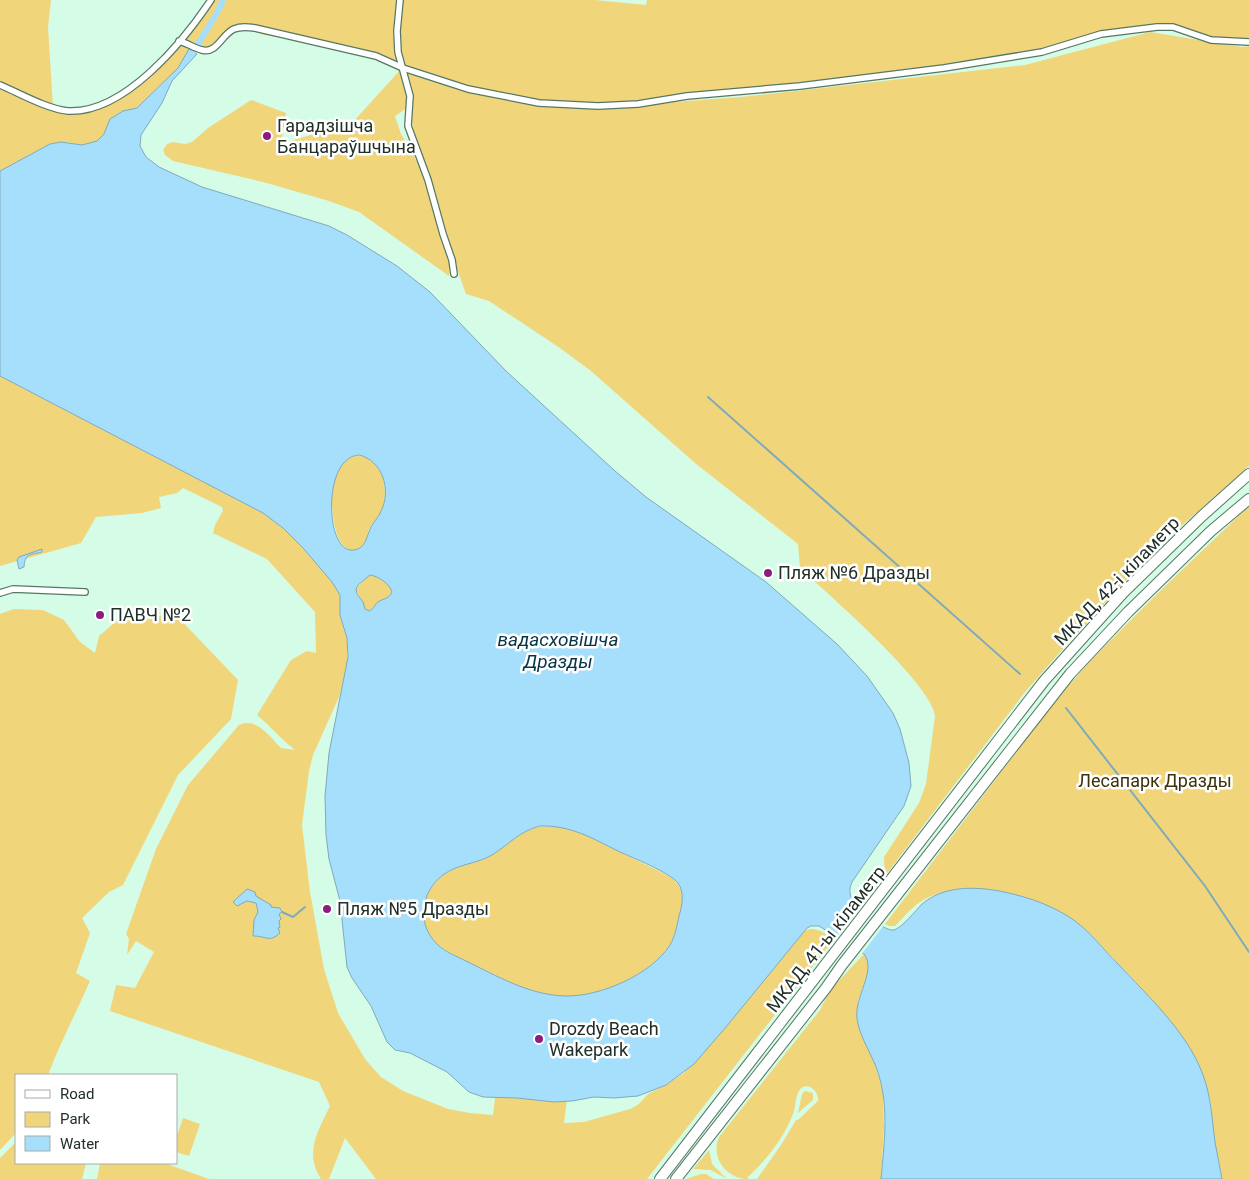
<svg xmlns="http://www.w3.org/2000/svg" width="1249" height="1179" viewBox="0 0 1249 1179" font-family="Roboto,sans-serif">
<rect width="100%" height="100%" fill="#d5fce7"/>
<g fill="#f1d57b">
<path d="M0,0H51L48,27L53,107L66,111L90,108L131,87L161,63L211,0H595L646,5L647,0H1249V42L1211,40L1173,27L1117,32L1042,52L944,68H911L800,86L687,96L646,104L741,97L1025,65L1150,32L1242,47L1249,46V466L1169,537L1132,574L1061,651L1025,692L885,876L884,857L919,803L926,784L935,716C932,684 828,594 800,568L798,544L695,463L591,371L560,348L489,301L466,294L445,235L413,128L410,106L395,116L401,134L413,154L426,181L441,236L450,258L449,276L359,212L329,201L263,182L173,161L165,155L163,150L167,144L173,142L185,144L192,142L208,128L251,100L286,113L281,144L353,122L402,68L347,48L264,35L247,29L233,31L214,50L203,51L180,42L189,49L178,68L137,108L123,111L110,119L104,134L97,141L82,145L67,142L44,147L0,171Z"/>
<path d="M0,376L263,513L283,528L303,548L337,588L341,601V620L347,638V665L339,697L313,755L309,771L302,825L310,892L324,969L338,1013L365,1059L381,1077L403,1091L448,1109L470,1113L493,1115L509,982C497,976 484,970 472,964C445,951 415,937 425,901C428,891 436,880 445,874C457,865 474,864 487,858C509,846 523,825 550,826C577,826 601,842 624,854C640,862 656,869 672,878C683,887 684,899 680,913C677,924 675,936 669,946C651,973 611,990 580,996L564,1123L584,1122L630,1109L639,1104L648,1094L666,1085L684,1073L726,1027L804,931C815,925 824,933 834,939L647,1179H376L345,1138L329,1179H321C304,1153 318,1131 330,1106L319,1082L110,1011L116,985L135,988L154,952L136,941L127,955L129,939L126,934L156,849L188,785L239,725C256,716 271,738 281,748L295,750C281,739 270,726 257,715L291,660L307,651L316,653L315,612L267,559L213,533L215,525L223,511L222,507L183,488L177,493L159,497L161,508L142,513L96,517L81,543L0,566Z"/>
<path d="M354,456C381,454 389,485 383,507C381,515 373,521 369,529C367,535 367,543 362,547C350,556 340,545 337,534C330,513 326,465 354,456Z"/>
<path d="M1249,506V1179H1222C1220,1167 1217,1154 1215,1142C1212,1118 1212,1093 1201,1071C1185,1035 1158,1006 1131,977C1113,959 1096,937 1074,921C1039,895 959,875 920,902C911,908 903,918 895,926H889L885,924L1057,699L1092,659L1158,593Z"/>
<path d="M373,575L388,584L392,592L389,598L369,611L365,609L356,589L368,576Z"/>
<path d="M14,609L43,610L64,620L80,642L95,653L99,636L119,619L139,622L173,612L238,680L231,719L178,775L123,885L109,892L82,918L90,933L76,973L90,981C76,1013 60,1043 48,1075H16V1133L0,1150V614Z"/>
<path d="M864,954L867,958L869,965L868,972L858,1001L860,1030L874,1062L883,1091L884,1128L881,1179H757L781,1145L796,1120H798L818,1101C819,1090 806,1080 799,1091C795,1097 796,1107 793,1114C784,1138 767,1159 748,1177V1179C727,1179 710,1158 719,1137L820,1010L830,990Z"/>
<path d="M805,1091L813,1093V1100L798,1113L802,1094Z"/>
<path d="M183,1118L200,1124L189,1156L176,1152V1139Z"/>
<path d="M16,1142V1163H86L82,1179H0V1158Z"/>
<path d="M709,1150L712,1164L727,1179L711,1170L693,1169Z"/>
<path d="M100,1163H164L209,1179H97Z"/>
<path d="M701,1174H706L714,1179H686Z"/>
</g>
<g fill="#a6dffb" stroke="#7eaabb" fill-rule="evenodd">
<path d="M189,49L197,54L172,81L162,103L141,135L140,146L146,157L159,167L202,187L329,226L347,235L397,266L430,292L506,371L615,471L646,497L766,582L837,644L867,676L893,713L900,729L909,763L911,786L904,806L852,882C850,887 849,891 851,897C855,906 884,932 894,930C903,927 915,911 922,904C950,880 995,888 1027,898C1044,903 1061,911 1075,921C1091,933 1104,950 1118,964C1148,996 1188,1033 1203,1075C1211,1096 1212,1119 1215,1142C1217,1154 1220,1167 1222,1179H881C884,1146 889,1108 879,1076C874,1057 860,1039 857,1019C854,996 877,971 864,954L819,926H811L807,928L726,1027L694,1064L666,1085L638,1096L614,1098L594,1097L572,1101L554,1102L517,1098L483,1097L469,1092L447,1072L410,1053L395,1050L387,1042L371,1006L352,978L347,967L340,901L329,859L326,835L325,796L329,753L348,657L347,638L340,615V595L332,582L303,548L283,528L263,513L0,376V171L50,144L61,142L82,145L97,141L104,134L110,119L123,111L137,108L178,68ZM359,455C382,460 392,490 381,511C379,517 374,521 371,527C366,537 366,551 350,550C325,547 323,457 359,455ZM370,575C378,576 390,584 392,592C389,599 384,598 378,602C374,605 375,608 369,611L365,609L363,602L357,594L356,589L358,585ZM540,826C570,825 592,838 618,851C633,858 669,872 678,883C685,893 682,906 679,916C677,926 675,936 670,945C651,975 599,997 565,996C529,995 497,976 466,961C456,956 445,952 437,944C416,924 421,891 443,875C457,864 477,864 492,855C511,843 518,832 540,826Z"/>
<path d="M42,549V552C30,555 25,553 24,567L19,569L17,560L19,557Z"/>
<path d="M247,889L255,892L256,896L271,905V907L280,908L282,912L279,914L281,919L279,921L280,927L278,928L280,933C269,943 267,936 253,936L254,920L258,912L256,903L247,901L237,906L233,902Z"/>
</g>
<path fill="#d5fce7" d="M860,905L884,925L861,955L834,938Z"/>
<g fill="none" stroke-linecap="round" stroke-linejoin="round">
<g stroke="#7eaabb" stroke-width="2">
<path d="M708,397L1020,674"/>
<path d="M1066,708L1205,886L1249,952"/>
<path d="M282,912L293,917L305,907"/>
</g>
<path stroke="#a6dffb" stroke-width="6" d="M193,52L217,13L223,0"/>
<defs>
<g id="street">
<path d="M400,0L397,31L398,52L410,96L408,126L428,180L443,234L452,260L454,274"/>
<path d="M179,41C187,43 194,48 202,50C217,54 222,34 234,29C241,26 248,27 255,28L376,56L403,68L468,89L539,103L598,106L638,104L687,96L800,86L944,68L1042,52L1101,34L1157,27H1173L1211,40L1249,42"/>
<path d="M0,85C19,93 47,109 68,111C124,114 183,42 211,0"/>
<path d="M0,593L13,589L85,592"/>
</g>
<g id="highway">
<path d="M660,1179L1044,681L1123,593L1202,516L1249,474"/>
<path d="M676,1179L826,988L842,965L1070,674L1128,612L1211,531L1249,499"/>
</g>
</defs>
<use href="#street" stroke="#557865" stroke-width="8"/>
<use href="#highway" stroke="#557865" stroke-width="12"/>
<use href="#street" stroke="#fff" stroke-width="5.5"/>
<use href="#highway" stroke="#fff" stroke-width="10"/>
</g>
<g fill="#8c1d80" stroke="#fff" stroke-width="2">
<circle cx="267" cy="136" r="5"/>
<circle cx="768" cy="573" r="5"/>
<circle cx="100" cy="615" r="5"/>
<circle cx="327" cy="909" r="5"/>
<circle cx="539" cy="1039" r="5"/>
</g>
<g text-anchor="middle" stroke-width="5" stroke-linejoin="round" paint-order="stroke">
<g font-size="18" fill="#202f27" stroke="#fff" text-anchor="start">
<text x="277" y="132">Гарадзішча<tspan x="277" dy="21">Банцараўшчына</tspan></text>
<text x="778" y="579">Пляж №6 Дразды</text>
<text x="110" y="621">ПАВЧ №2</text>
<text x="337" y="915">Пляж №5 Дразды</text>
<text x="549" y="1035">Drozdy Beach<tspan x="549" dy="21">Wakepark</tspan></text>
</g>
<g font-size="18" fill="#202f27" stroke="#fff">
<text transform="translate(1117 581) rotate(-46)" y="6">МКАД, 42-і кіламетр</text>
<text transform="translate(826 939) rotate(-52)" y="6">МКАД, 41-ы кіламетр</text>
</g>
<g font-size="18" fill="#3e3209" stroke="#fff">
<text x="1155" y="787">Лесапарк Дразды</text>
</g>
<g font-size="19" font-style="italic" fill="#053548" stroke="#fff">
<text x="558" y="646">вадасховішча<tspan x="558" dy="22">Дразды</tspan></text>
</g>
</g>
<rect x="15" y="1074" width="162" height="90" fill="#ffffff" stroke="#a6aca9"/>
<rect x="25" y="1090" width="25" height="8" fill="#ffffff" stroke="#a6aca9"/>
<text x="60" y="1099" font-size="15" fill="#202f27">Road</text>
<rect x="25" y="1112" width="25" height="15" fill="#f1d57b" stroke="#a6aca9"/>
<text x="60" y="1124" font-size="15" fill="#202f27">Park</text>
<rect x="25" y="1136" width="25" height="15" fill="#a6dffb" stroke="#a6aca9"/>
<text x="60" y="1149" font-size="15" fill="#202f27">Water</text>
</svg>
